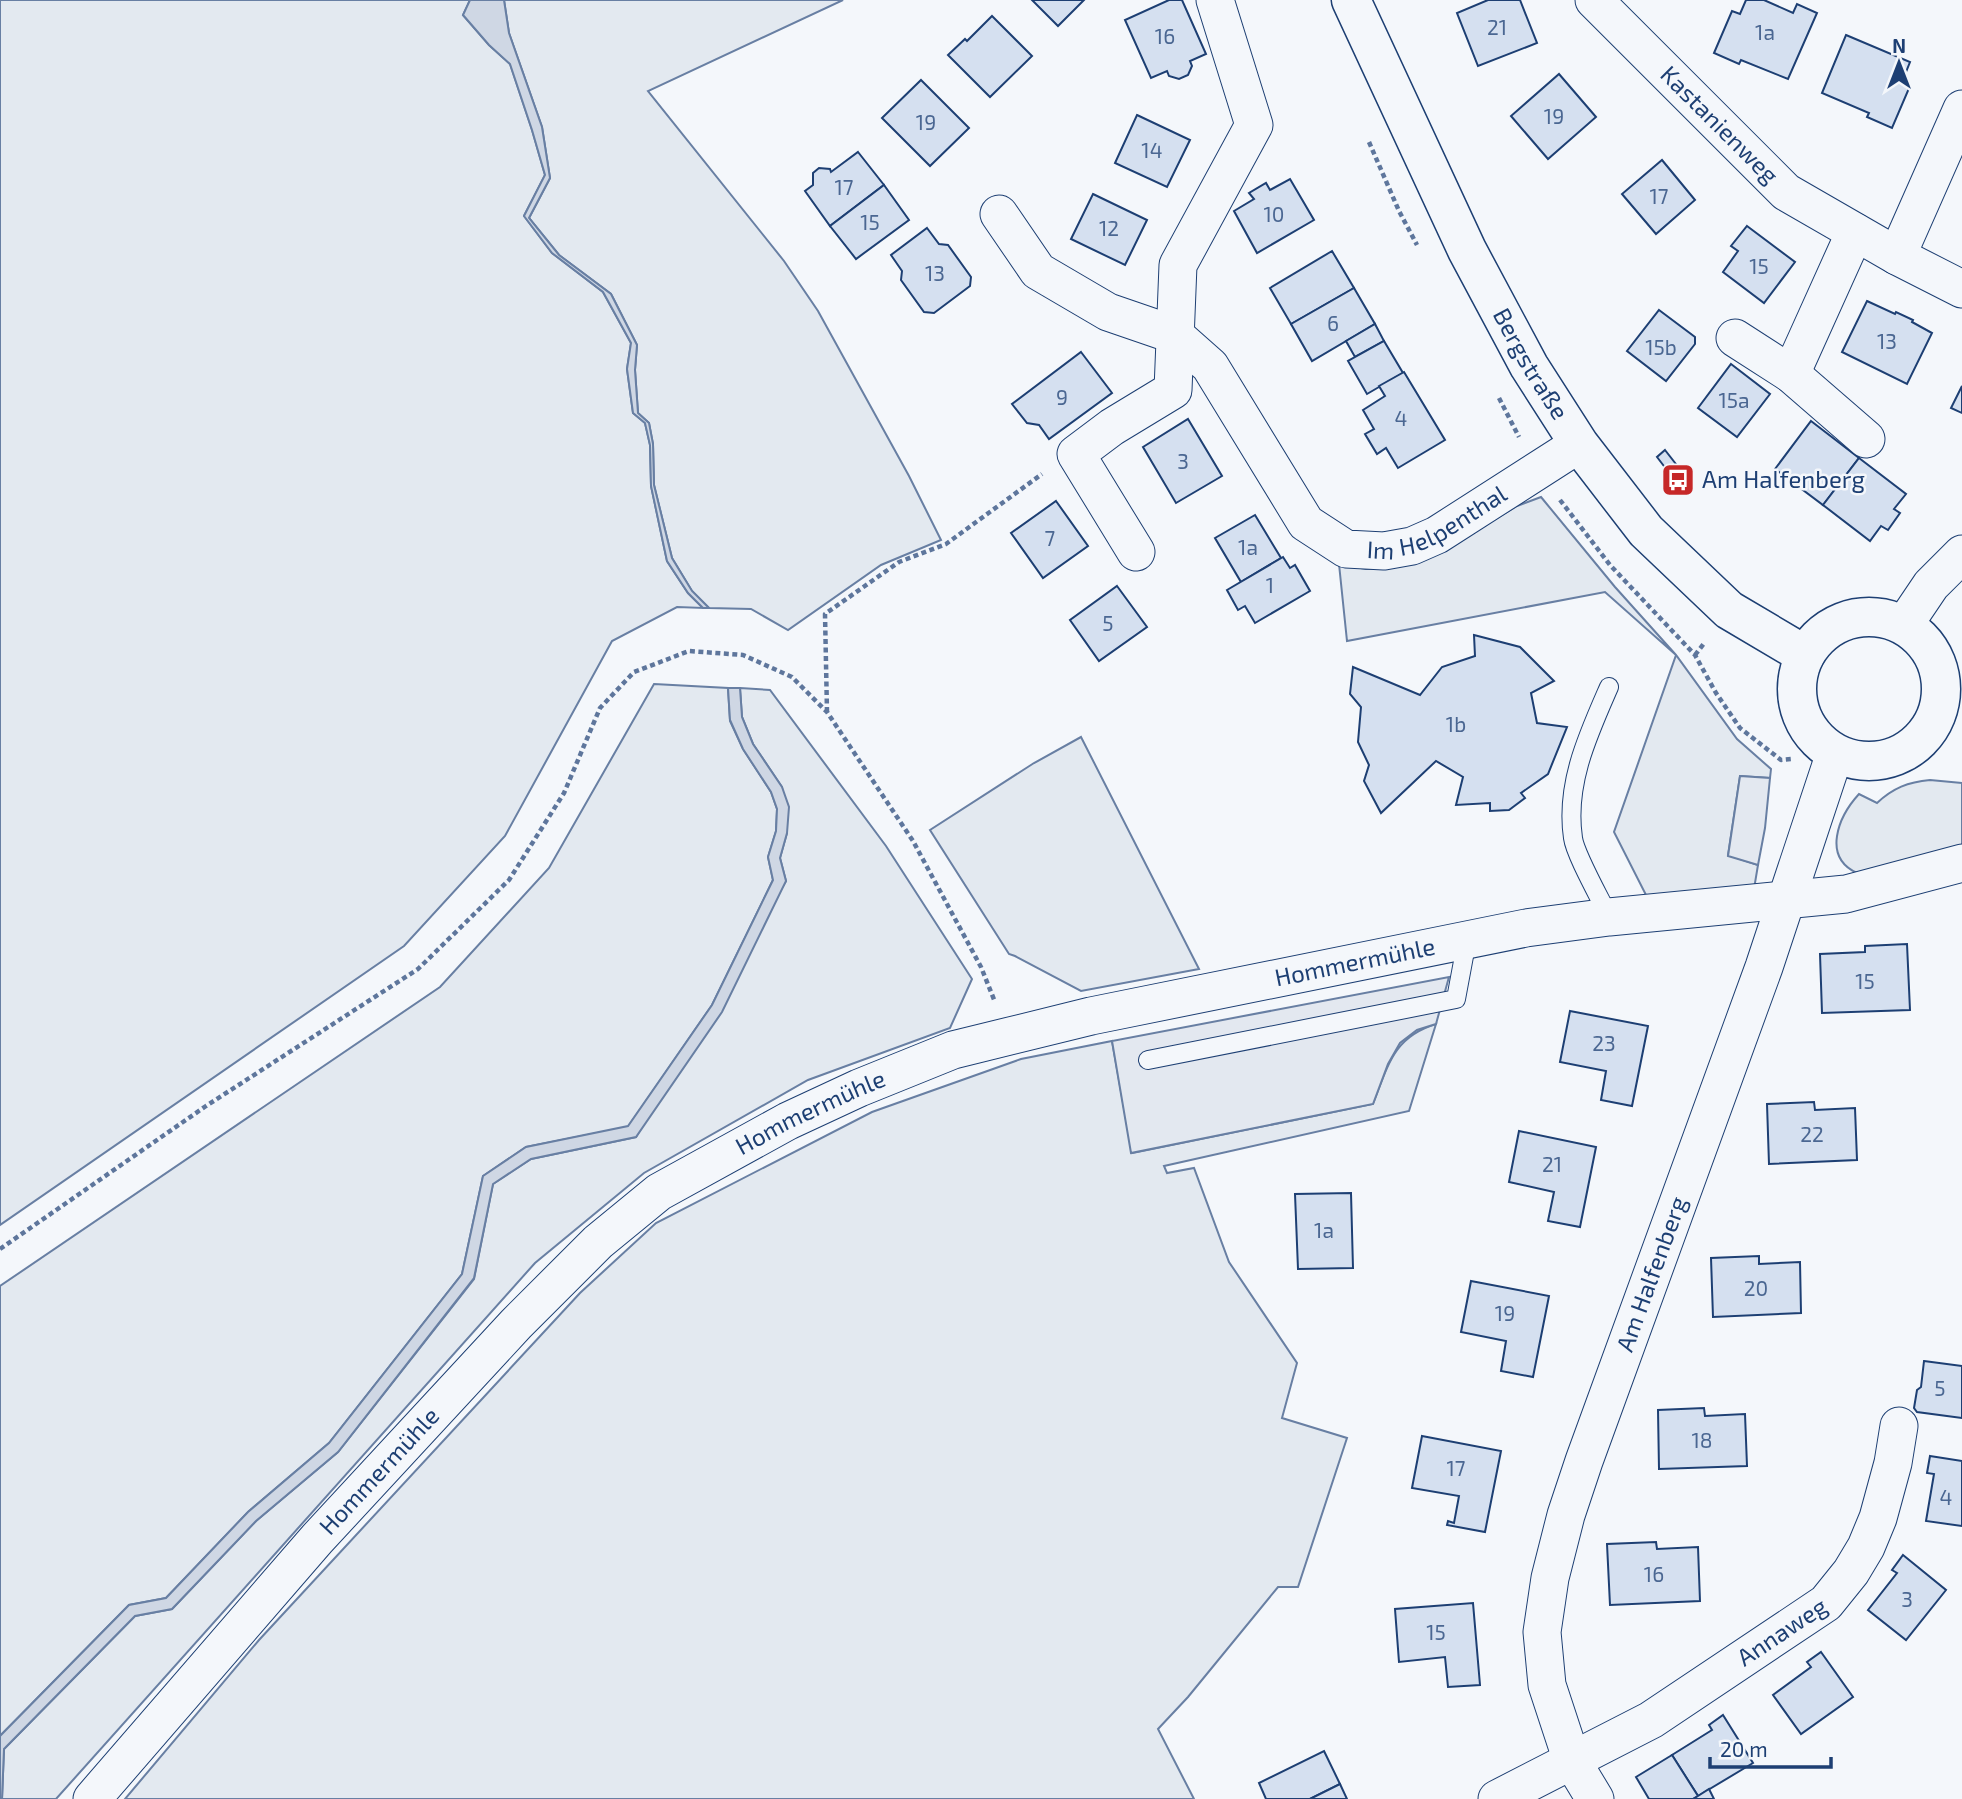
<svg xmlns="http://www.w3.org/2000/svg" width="1962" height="1799" viewBox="0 0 1962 1799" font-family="'Exo 2',sans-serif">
<rect width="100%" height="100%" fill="#f4f7fb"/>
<g fill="#e3e9f0" stroke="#687fa3" stroke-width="2">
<path d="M0,0H470L463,15L489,45L510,64L532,130L545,175L524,216L552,253L603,292L631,343L627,369L633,413L645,423L650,445L651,486L667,561L688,593L703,608L677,607L612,641L505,836L404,946L0,1225Z"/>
<path d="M504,0H843L648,91L784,261L818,311L909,476L941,540L881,565L788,630L751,609L709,608L692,591L672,558L654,485L653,444L649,423L638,413L635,370L637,345L611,294L559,255L529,218L550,178L542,127L509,33Z"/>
<path d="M1541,497L1615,587L1676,655L1737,739L1771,769L1770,778L1740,776L1728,855L1758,865L1754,889L1647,897L1614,832L1676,655L1605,592L1347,641L1339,564L1366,569L1392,567L1440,552L1517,506Z"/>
<path d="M654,684L728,688L730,721L743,749L771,792L777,809L776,831L768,857L773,880L712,1005L628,1127L526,1147L483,1176L462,1274L329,1443L248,1512L166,1598L129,1605L0,1736V1286L440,987L549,868Z"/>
<path d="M740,688L770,690L886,846L972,979L950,1028L808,1080L644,1173L535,1263L56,1799H2L4,1749L135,1616L172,1609L256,1521L338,1452L474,1279L493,1184L531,1159L636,1137L786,881L780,858L787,833L782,787L753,744L742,717Z"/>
<path d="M1081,737L1199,969L1081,991L1015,956L1009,954L930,830L1034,763Z"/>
<path d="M1930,780L1962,783V849L1857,873C1822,857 1838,817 1859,794L1877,803C1893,788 1908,782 1930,780Z"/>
<path d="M1436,1024L1409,1111L1164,1166L1167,1173L1194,1168L1229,1262L1297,1363L1282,1418L1347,1438L1298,1587H1278L1188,1697L1158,1729L1194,1799H125L259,1640L580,1293L656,1223L872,1112L1021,1059L1112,1041L1132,1153L1373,1104C1388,1066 1393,1037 1436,1024Z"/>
</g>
<g fill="#e3e8f0" stroke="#687fa3" stroke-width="2">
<path d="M1740,776L1770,778L1765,828L1758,865L1728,856Z"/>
<path d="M1449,977L1436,1024L1417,1030L1400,1043L1388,1064L1373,1104L1131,1153L1112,1041Z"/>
</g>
<g fill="#cfd7e4" stroke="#687fa3" stroke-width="2">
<path d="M470,0H504L509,33L542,127L550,178L529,218L559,255L611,294L637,345L635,370L638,413L649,423L653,444L654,485L672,558L692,591L709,608H703L688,593L667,561L651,486L650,445L645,423L633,413L627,369L631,343L603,292L552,253L524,216L545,175L532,130L510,64L489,45L463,15Z"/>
<path d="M728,688H740L742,717L753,744L782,787L789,807L787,833L780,858L786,881L722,1012L636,1137L531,1159L493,1184L474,1278L338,1452L256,1521L172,1609L135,1616L4,1749L2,1799H0V1736L129,1605L166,1598L248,1512L329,1443L462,1274L483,1176L526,1147L628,1126L712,1005L773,880L768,857L776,831L777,809L771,792L743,749L730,720Z"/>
</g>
<g fill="#d5e0f0" stroke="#1d3f73" stroke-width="2">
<path d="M1032,0H1084L1058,26Z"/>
<path d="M1169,0H1182L1206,54L1190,61L1192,66L1188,75L1179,79L1169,76L1167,71L1151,78L1125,20Z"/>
<path d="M1488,0H1520L1537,43L1478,66L1457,13Z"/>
<path d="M1746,0H1764L1793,13L1797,4L1817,13L1788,79L1741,60L1739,64L1714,53L1732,11L1740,14Z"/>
<path d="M992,16L1032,56L990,97L948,55L965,39L967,41Z"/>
<path d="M1846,35L1910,62L1902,82L1910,86L1892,128L1867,117L1869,113L1822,93Z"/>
<path d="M1559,74L1596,117L1548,159L1511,116Z"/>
<path d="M921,80L969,128L930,166L882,118Z"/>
<path d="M1137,115L1190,140L1167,187L1115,163Z"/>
<path d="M858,152L884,185L830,226L805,191L813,185V173L819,168L830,169L831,172Z"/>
<path d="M1662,160L1695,200L1656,234L1622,194Z"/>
<path d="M1290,179L1314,220L1257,253L1234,211L1254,199L1249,193L1266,183L1270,190Z"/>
<path d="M884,185L909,220L856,259L830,226Z"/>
<path d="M1093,194L1147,220L1125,265L1071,239Z"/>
<path d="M1747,226L1795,262L1764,303L1723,272L1738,251L1731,246Z"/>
<path d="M927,228L939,244L948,245L971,277L970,286L934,313L924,312L901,280L902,271L891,255Z"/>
<path d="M1332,251L1354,288L1291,324L1270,288Z"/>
<path d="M1354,288L1375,324L1312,361L1291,324Z"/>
<path d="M1867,301L1895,314L1896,312L1913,320L1912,322L1932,333L1907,384L1842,352Z"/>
<path d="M1659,310L1695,337V344L1666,381L1627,351Z"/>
<path d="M1375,324L1384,341L1355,357L1346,341Z"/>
<path d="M1384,341L1403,373L1367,394L1348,361Z"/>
<path d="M1081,352L1112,393L1049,439L1039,425L1027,423L1012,404Z"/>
<path d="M1731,364L1770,394L1737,437L1698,408Z"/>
<path d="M1404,372L1445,440L1398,468L1386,448L1377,454L1365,434L1374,429L1363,410L1385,396L1379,386Z"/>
<path d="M1962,386V413L1951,408Z"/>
<path d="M1188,419L1222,476L1176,503L1143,447Z"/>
<path d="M1811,421L1859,458L1823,505L1775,469Z"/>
<path d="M1665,450L1679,468L1670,474L1657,457Z"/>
<path d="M1859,458L1906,494L1894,509L1900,513L1888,530L1881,526L1870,541L1823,505Z"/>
<path d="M1056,501L1088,546L1043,578L1011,533Z"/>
<path d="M1255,515L1281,558L1241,582L1215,538Z"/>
<path d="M1283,557L1290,568L1295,565L1310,591L1255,623L1245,606L1238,610L1227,590Z"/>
<path d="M1117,586L1147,627L1099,661L1070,620Z"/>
<path d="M1474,635L1520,647L1554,681L1531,693L1537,723L1567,727L1548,774L1521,793L1525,798L1509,810L1490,811V803L1456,805L1463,777L1436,761L1381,813L1364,781L1369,765L1358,742L1361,707L1350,694L1353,667L1420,695L1442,667L1475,656Z"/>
<path d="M1907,944L1910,1010L1822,1013L1820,954L1865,952V946Z"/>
<path d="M1570,1011L1648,1026L1632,1106L1601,1100L1606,1071L1560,1062Z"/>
<path d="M1814,1102L1815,1110L1855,1108L1857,1160L1769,1164L1767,1104Z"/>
<path d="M1519,1131L1596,1147L1580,1227L1548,1221L1554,1192L1509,1182Z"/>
<path d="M1351,1193L1353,1268L1298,1269L1295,1194Z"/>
<path d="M1759,1256V1264L1800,1262L1801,1313L1713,1317L1711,1258Z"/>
<path d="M1471,1281L1549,1296L1533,1377L1501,1371L1506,1341L1461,1332Z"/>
<path d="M1924,1361L1962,1366V1418L1917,1412L1914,1408L1917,1390L1921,1387Z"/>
<path d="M1704,1408L1705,1416L1745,1414L1747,1466L1659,1469L1658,1410Z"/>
<path d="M1422,1436L1501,1451L1485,1532L1447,1525L1448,1521L1454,1523L1459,1496L1412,1488Z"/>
<path d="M1930,1456L1962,1461V1526L1926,1521L1934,1474L1927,1473Z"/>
<path d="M1656,1542L1657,1549L1698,1547L1700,1601L1610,1605L1607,1544Z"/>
<path d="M1903,1555L1946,1590L1906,1640L1868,1610L1897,1573L1892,1570Z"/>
<path d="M1473,1603L1480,1685L1448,1687L1445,1657L1399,1662L1395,1609Z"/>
<path d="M1821,1652L1853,1697L1801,1734L1773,1695L1811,1667L1807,1662Z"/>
<path d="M1723,1715L1753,1763L1698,1796L1672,1755L1712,1730L1709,1725Z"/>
<path d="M1324,1751L1340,1784L1310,1799H1266L1259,1783Z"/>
<path d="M1672,1755L1698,1796L1693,1799H1649L1636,1777Z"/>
<path d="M1340,1784L1347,1799H1310Z"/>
<path d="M1709,1789L1714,1799H1693L1698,1796Z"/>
</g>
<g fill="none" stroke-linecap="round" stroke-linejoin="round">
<defs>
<g id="service">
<path d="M1609,687C1588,735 1565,784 1573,838C1575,854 1601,900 1609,917"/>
<path d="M1148,1060L1456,999L1467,940"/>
</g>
<g id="minor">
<path id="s1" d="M1594,0L1786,192L1897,256L1962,289"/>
<path id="s2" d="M999,214L1038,271L1108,312L1175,335L1210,366L1306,523L1346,549L1384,551L1412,546L1437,535L1579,444"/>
<path d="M1897,256L1962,109"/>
<path d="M1735,338L1791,374L1866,439"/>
<path d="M1791,374L1855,232"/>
<path d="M1136,552L1076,454L1112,427L1173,390L1178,265L1254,125L1215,0"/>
<path d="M1904,625L1931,585L1962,554"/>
<path id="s3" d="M92,1799L317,1539L516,1324L598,1242L659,1192L788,1121L859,1088L953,1050L1091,1016L1526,928L1609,917L1846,894L1962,863"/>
<path id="s4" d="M1497,1799L1651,1720L1826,1603L1851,1572L1866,1547L1878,1518L1893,1463L1899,1426"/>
<path id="s5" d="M1595,1799L1572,1761L1547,1685L1542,1632L1550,1578L1566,1515L1584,1461L1764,967L1835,753"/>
</g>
<g id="secondary">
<path id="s6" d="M1351,0L1467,250L1529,366L1579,444L1646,531L1729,610L1805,655"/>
<circle cx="1869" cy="689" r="72"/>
</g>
</defs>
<use href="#service" stroke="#1d3f73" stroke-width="20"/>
<use href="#minor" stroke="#1d3f73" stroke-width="39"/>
<use href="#secondary" stroke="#1d3f73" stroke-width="41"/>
<g stroke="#5e769c" stroke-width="4.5" stroke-dasharray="5 3.5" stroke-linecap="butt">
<path d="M1369,142L1399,211L1417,245"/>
<path d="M1499,398L1519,437"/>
<path d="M1560,500L1610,565L1695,655L1716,693L1740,728L1781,760L1792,759"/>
<path d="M1695,655L1705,642"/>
<path d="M827,712L825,614L899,562L946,544L1042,474"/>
<path d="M0,1249L206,1106L418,969L509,880L564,793L600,708L634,672L689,651L743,655L792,677L827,712L913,841L981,967L995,1002"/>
</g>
<use href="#service" stroke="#f4f7fb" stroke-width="18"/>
<use href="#minor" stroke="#f4f7fb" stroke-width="37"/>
<use href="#secondary" stroke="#f4f7fb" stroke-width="38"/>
</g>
<defs>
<symbol id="bus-square" viewBox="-11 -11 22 22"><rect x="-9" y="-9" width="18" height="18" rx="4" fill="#c62828" stroke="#f4f7fb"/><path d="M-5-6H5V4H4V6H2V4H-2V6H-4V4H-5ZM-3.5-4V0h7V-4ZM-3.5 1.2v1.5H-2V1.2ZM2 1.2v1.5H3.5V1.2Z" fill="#fff"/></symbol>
</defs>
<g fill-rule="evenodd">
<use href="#bus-square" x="1659" y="461" width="38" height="38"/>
</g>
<g text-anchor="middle" stroke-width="5" stroke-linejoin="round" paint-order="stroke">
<g font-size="21" fill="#4b6792">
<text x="1497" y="35">21</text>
<text x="1765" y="40">1a</text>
<text x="1165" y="44">16</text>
<text x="1554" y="124">19</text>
<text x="926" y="130">19</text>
<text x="1152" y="158">14</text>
<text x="844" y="195">17</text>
<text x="1659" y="204">17</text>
<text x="1274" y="222">10</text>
<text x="870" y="230">15</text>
<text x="1109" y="236">12</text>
<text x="1759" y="274">15</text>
<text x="935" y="281">13</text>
<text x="1333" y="331">6</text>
<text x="1887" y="349">13</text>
<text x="1661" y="355">15b</text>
<text x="1062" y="405">9</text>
<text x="1734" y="408">15a</text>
<text x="1401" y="426">4</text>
<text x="1183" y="469">3</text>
<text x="1050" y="546">7</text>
<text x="1248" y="555">1a</text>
<text x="1270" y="593">1</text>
<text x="1108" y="631">5</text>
<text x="1456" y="732">1b</text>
<text x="1865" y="989">15</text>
<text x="1604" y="1051">23</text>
<text x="1812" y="1142">22</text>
<text x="1552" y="1172">21</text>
<text x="1324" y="1238">1a</text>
<text x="1756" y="1296">20</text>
<text x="1505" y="1321">19</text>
<text x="1940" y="1396">5</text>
<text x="1702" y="1448">18</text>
<text x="1456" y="1476">17</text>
<text x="1946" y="1505">4</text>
<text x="1654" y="1582">16</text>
<text x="1907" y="1607">3</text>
<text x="1436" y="1640">15</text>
</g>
<g font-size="24" fill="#1d3f73" stroke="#f4f7fb">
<text dy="8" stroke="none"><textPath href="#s1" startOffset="177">Kastanienweg</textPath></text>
<text dy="8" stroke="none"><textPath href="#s6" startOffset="406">Bergstraße</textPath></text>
<text dy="8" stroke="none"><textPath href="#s2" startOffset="597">Im Helpenthal</textPath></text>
<text dy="8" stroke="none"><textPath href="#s3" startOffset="1570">Hommermühle</textPath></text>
<text dy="8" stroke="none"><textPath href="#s3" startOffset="1003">Hommermühle</textPath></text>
<text dy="8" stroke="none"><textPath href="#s5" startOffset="553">Am Halfenberg</textPath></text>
<text dy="8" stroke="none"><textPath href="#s3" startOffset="436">Hommermühle</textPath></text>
<text dy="8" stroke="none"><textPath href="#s4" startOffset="331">Annaweg</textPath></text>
</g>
<g font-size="24" fill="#1d3f73" stroke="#f4f7fb" text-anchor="start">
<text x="1702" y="488">Am Halfenberg</text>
</g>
</g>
<g transform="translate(1899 63)" stroke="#f4f7fb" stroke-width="5" paint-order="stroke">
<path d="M0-5L12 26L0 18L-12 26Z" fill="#1d3f73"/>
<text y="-10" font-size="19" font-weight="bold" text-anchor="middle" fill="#1d3f73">N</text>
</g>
<path d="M1710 1757v10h121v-10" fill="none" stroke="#1d3f73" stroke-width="3.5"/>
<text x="1720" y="1757" font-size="21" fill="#1d3f73" stroke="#f4f7fb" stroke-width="5" paint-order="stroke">20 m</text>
</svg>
